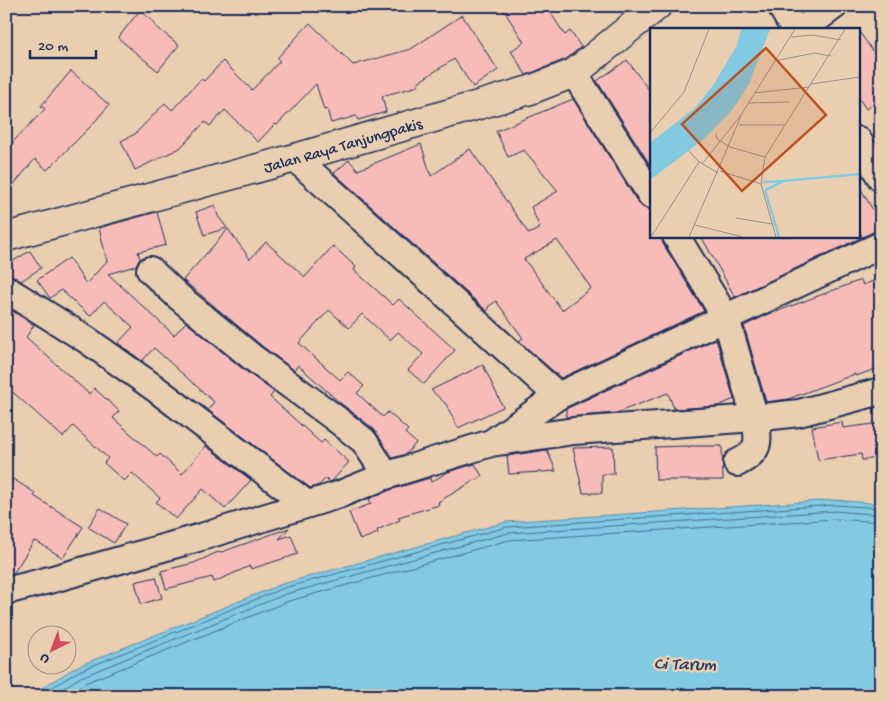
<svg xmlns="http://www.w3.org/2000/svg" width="887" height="702" viewBox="0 0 887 702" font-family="'Gochi Hand',sans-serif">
<rect width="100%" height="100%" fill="#e9ceb0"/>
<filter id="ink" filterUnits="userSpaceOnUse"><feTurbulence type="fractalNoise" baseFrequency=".02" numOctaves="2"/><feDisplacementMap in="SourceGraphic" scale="10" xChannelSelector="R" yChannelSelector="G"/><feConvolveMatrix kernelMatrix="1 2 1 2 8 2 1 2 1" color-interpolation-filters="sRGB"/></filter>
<g filter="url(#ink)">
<path fill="#81cae2" stroke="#588cad" d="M835,500L881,504V696H29L76,667L282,584L506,522Z"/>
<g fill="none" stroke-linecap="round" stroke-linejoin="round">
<g stroke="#446d93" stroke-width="1">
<path d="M38,696L79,671L284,588L507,527L835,505L881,508"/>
<path d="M50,696L81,677L286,594L508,533L835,511L881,515"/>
<path d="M65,696L85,683L289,601L509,540L835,519L881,522"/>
</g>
</g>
<g fill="#f8bcb8" stroke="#1b2f5e" fill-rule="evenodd">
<path d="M501,6H546L565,35L570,31L581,47L566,59L526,75L511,51L524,42Z"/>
<path d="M140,10L155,23L154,25L179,45L158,71L118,38Z"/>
<path d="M462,15L498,70L473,87L454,59L417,83L418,86L382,96L386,112L358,120L356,116L331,123L327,109L324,110L316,84L277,125L275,124L258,142L225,110L210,126L205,122L180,148L135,170L121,141L135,134L165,103L172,110L201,79L204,81L223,61L252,90L280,61L277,58L310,23L353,65L411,49Z"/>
<path d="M858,30L881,63V99L866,109L858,97Z"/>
<path d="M627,60L651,93V166L597,81Z"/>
<path d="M71,71L109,105L92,125L47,170L35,159L6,194V149L45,109L41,106Z"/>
<path d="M573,99L638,203L644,208L648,209L651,212V236H661L663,244L704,311L561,378L519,341L523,338L496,301L488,307L489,309L487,311L334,173L349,160L358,170L421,144L431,176L470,149L529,234L540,228L531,207L558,191L524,150L508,157L496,131ZM557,240L591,288L562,310L524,259Z"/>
<path d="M858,184L881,224V230L875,231L735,297L701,236H862L858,229Z"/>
<path d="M215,205L218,216L227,228L204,235L196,212Z"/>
<path d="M157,212L166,245L138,252L140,259L135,266L108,274L174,335L186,322L244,370L274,392L270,397L321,443L324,440L349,462L332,481L330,482L326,478L319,485L310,488L208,410L214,402L154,348L142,361L118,343L133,327L104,301L90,316L61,290L50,298L37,280L69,258L86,284L107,261L99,228Z"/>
<path d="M228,229L250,259L266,242L305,277L333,246L356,267L354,270L393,305L399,299L455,350L424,384L408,370L423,354L398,332L390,340L362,314L349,328L329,310L299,343L340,380L348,372L364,386L357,393L383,417L388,412L408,430L405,433L416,443L406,454L392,458L374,429L339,402L298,365L294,370L262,346L183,280Z"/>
<path d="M30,251L41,268L21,281L14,276L6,274V265Z"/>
<path d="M881,278V367L856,376L855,374L788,399L766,402L744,326L767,315L861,280L863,285Z"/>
<path d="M6,307L34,325L26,337L89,394L94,388L119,411L113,418L157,457L160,454L182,474L206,446L251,480L225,509L203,489L176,519L156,502L160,498L132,473L124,481L104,463L108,458L73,426L63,437L6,386Z"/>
<path d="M716,339L734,399L718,406L674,409L668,393L616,413L566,417V409Z"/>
<path d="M483,365L503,407L458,428L446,404L431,390Z"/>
<path d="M842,422L843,428L881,423V458L862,460L861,454L818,460L812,427Z"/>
<path d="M688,446L689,448V446H722L723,480H656L655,447Z"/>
<path d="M613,447L614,474H602V493H583L573,448Z"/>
<path d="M547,450L556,471L509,474L507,456Z"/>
<path d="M475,464L482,476L438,502L439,505L398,517L400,520L377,530L378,533L360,540L349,512L371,504L369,499L390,490L430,478L431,482L448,472Z"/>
<path d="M13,479L35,493L34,496L83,527L63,558L36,541V542L34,541L13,574L6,575V489Z"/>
<path d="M100,508L126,524L114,543L88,527Z"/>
<path d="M289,528L279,539L291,535L298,554L251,569L250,566L214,582L212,577L166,589L161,571L194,563L218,552L219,553Z"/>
<path d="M156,577L162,598L141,604L135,582Z"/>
</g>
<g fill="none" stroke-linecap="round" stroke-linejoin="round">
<defs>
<g id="minor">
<path d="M781,6L794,29"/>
<path d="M803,29L834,6"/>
<path d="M574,73L651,195"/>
<path d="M858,140L881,178"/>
<path d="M295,158L558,396"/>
<path d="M676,236L726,318L755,418C759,443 761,451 737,463"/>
<path d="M150,270L180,298L253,358L335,418L364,441L377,461L385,476"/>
<path d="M6,289L87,340L156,389L307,504"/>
<path d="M494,441L558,396L881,245"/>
<path d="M6,591L53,579L198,538L338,495L385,476L491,443L574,431L755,418L799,413L881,391"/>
</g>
<g id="tertiary">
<path id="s1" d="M6,237L295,158L530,90L574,73L657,6"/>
</g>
</defs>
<use href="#minor" stroke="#1b2f5e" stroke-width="30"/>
<use href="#tertiary" stroke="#1b2f5e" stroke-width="31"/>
<use href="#minor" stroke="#e9ceb0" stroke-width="26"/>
<use href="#tertiary" stroke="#e9ceb0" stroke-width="28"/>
</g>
</g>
<g text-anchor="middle" stroke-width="5" stroke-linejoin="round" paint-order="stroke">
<g font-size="16" fill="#1b2f5e" stroke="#e9ceb0">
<text dy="6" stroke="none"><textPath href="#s1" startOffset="349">Jalan Raya Tanjungpakis</textPath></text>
</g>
<g font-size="18" font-style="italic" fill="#253e6b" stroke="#e9ceb0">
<text transform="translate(685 663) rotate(1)" y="6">Ci Tarum</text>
</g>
</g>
<g transform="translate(650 28)">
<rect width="210" height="210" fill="#e9ceb0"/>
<path d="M91,1H120L99,56L83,81L54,111L0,152V115L46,79L64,56L87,17Z" fill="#81cae2"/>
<path fill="none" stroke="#81cae2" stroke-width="2.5" d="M113,154L134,153M115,162L134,153L210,146M115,162L129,209"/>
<path fill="none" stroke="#978e8f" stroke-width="1" d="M141,9L163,7L191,12M124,33L165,25L181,28M161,56L210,49M104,65L159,59M99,75L139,74M89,97H134M0,105L34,64L59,1M66,106L67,111L80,119L115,129M39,123L48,133L68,145M52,136L91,87L145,1M70,143L111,156M86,190L122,196M45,197L93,209M1,209L49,134M39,209L91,88M126,209L111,156L115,129L195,1"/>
<path fill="#bf511c" fill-opacity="0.15" stroke="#bf511c" stroke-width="2.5" d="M116,20L176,87L92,163L32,96Z"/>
<rect width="210" height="210" fill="none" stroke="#1b2f5e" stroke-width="2.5"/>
</g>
<rect width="887" height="702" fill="none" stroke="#e9ceb0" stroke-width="25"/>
<rect x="12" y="12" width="862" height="677" fill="none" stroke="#1b2f5e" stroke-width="2" filter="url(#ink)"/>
<g transform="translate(52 650) rotate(222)"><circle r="24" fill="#e9ceb0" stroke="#978e8f"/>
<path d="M0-4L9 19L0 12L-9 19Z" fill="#d1495b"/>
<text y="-8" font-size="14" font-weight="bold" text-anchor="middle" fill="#1b2f5e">U</text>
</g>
<path d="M30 50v8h66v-8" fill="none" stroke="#1b2f5e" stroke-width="2.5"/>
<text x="38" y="50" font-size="15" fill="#1b2f5e" stroke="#e9ceb0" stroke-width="4" paint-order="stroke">20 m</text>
</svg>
